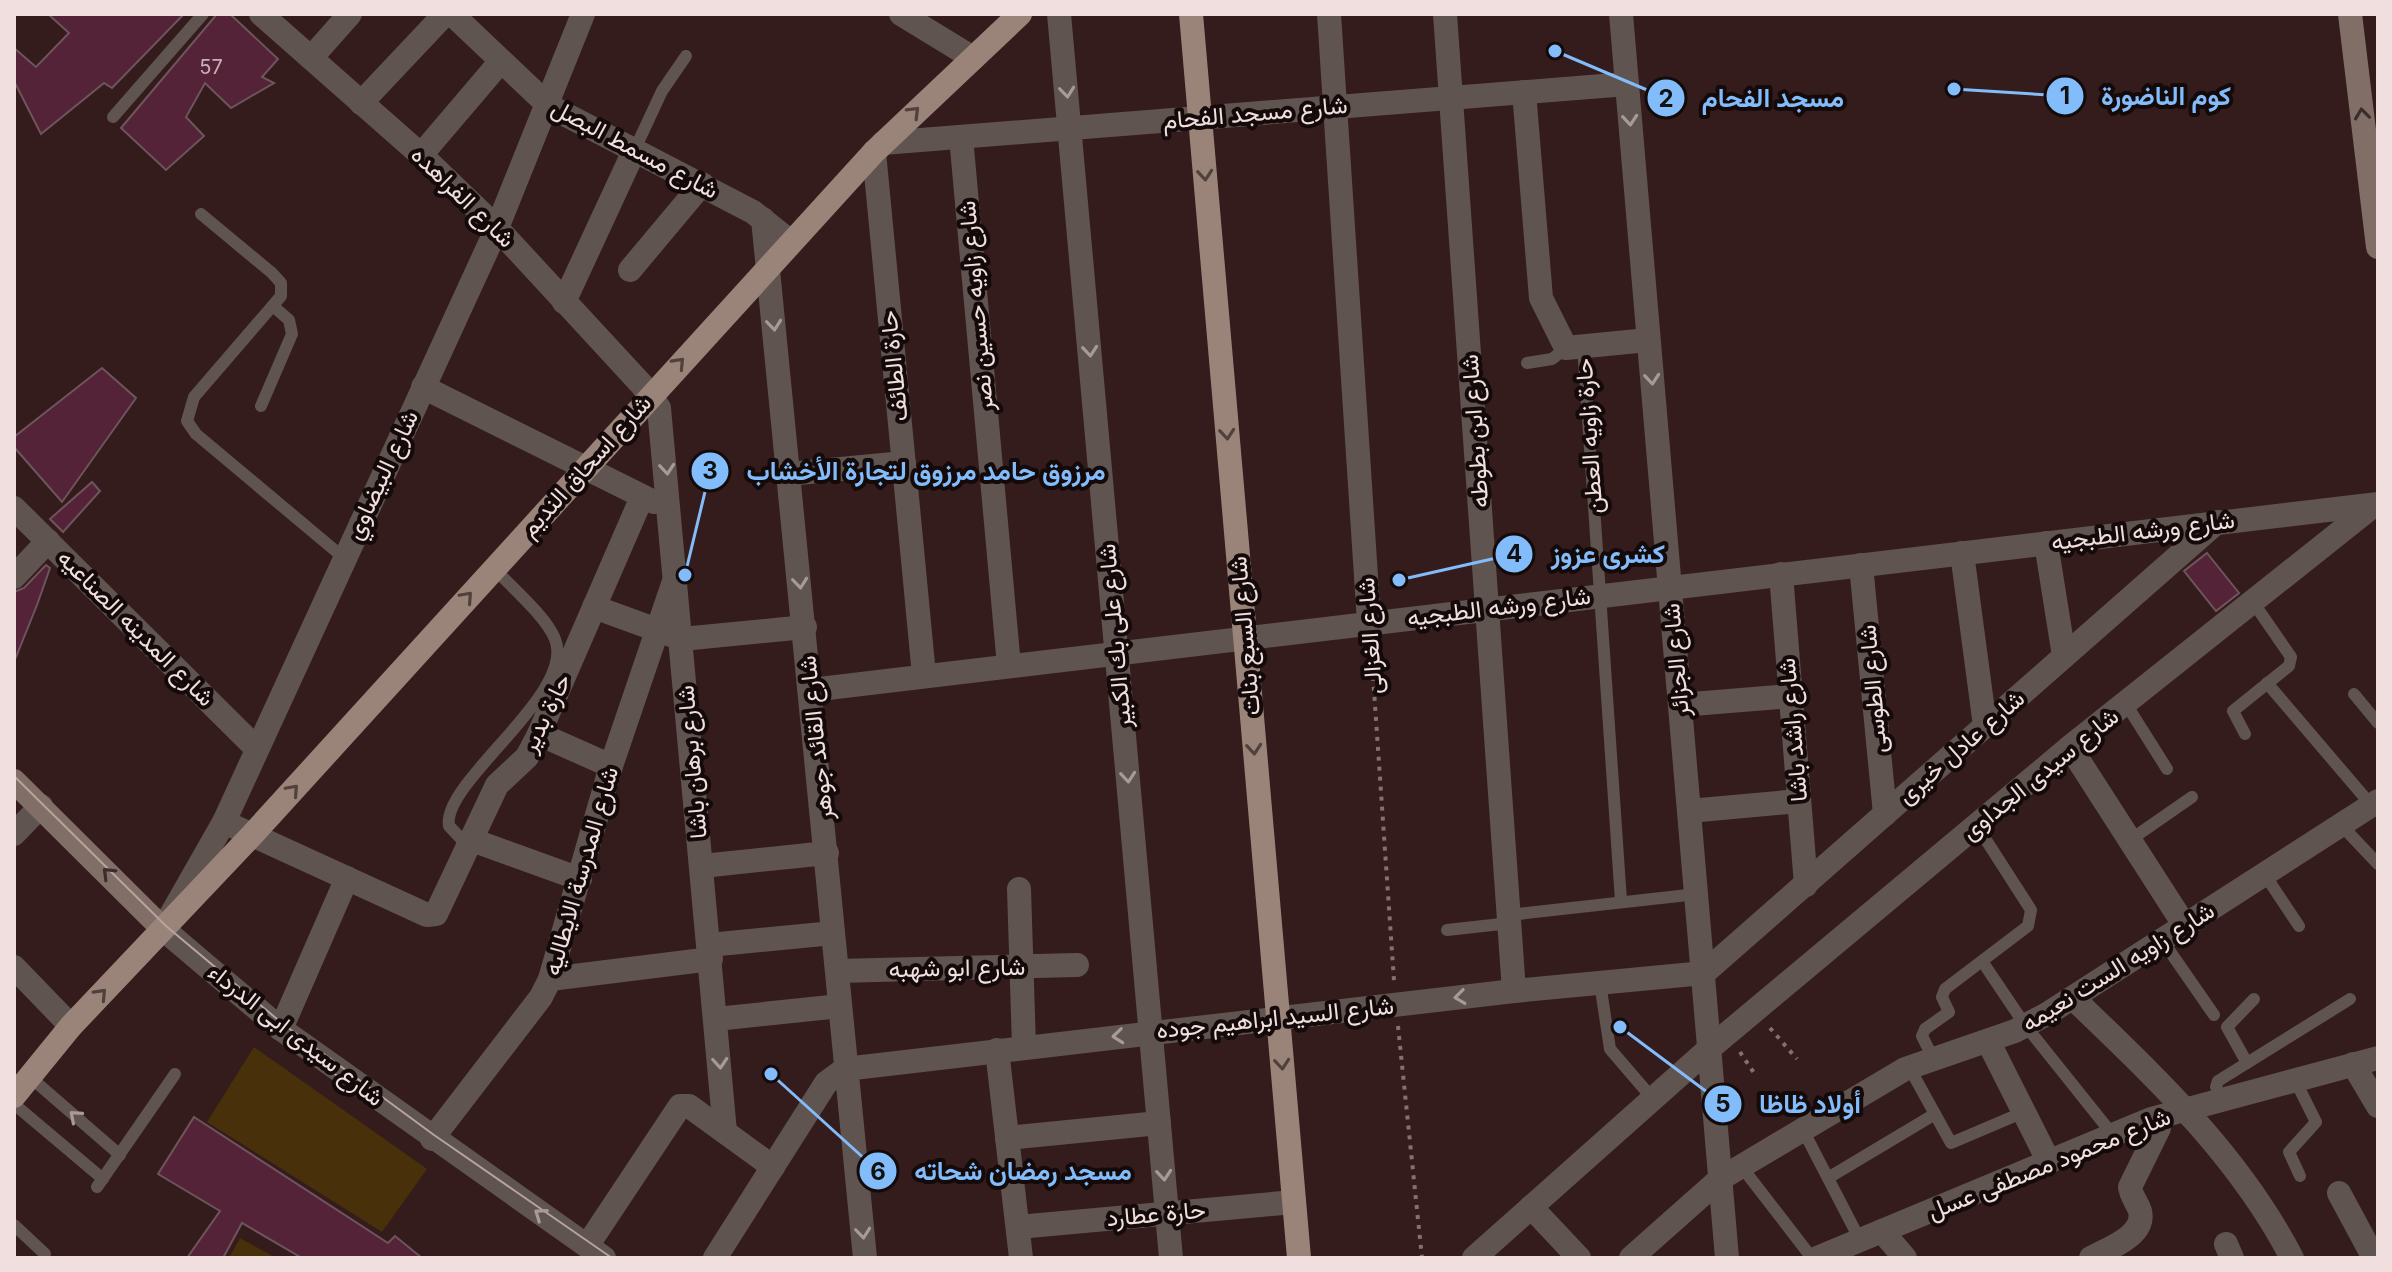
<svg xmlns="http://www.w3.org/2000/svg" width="2392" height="1272" viewBox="0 0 2392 1272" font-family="Inter,Vazirmatn,sans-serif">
<rect width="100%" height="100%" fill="#341c1c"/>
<g fill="#48300a">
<path d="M254,1047L427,1169L382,1232L207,1122Z"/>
<path d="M240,1238L276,1258H229Z"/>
</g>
<g fill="#552338" stroke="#6e545d" stroke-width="2">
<path d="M48,14H184L112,88L104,83L41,134L14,81V48L36,67L69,33Z"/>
<path d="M217,14H230L278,59L262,77L274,83L231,108L205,83L186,117L204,136L166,170L121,128Z"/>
<path d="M102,368L136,398L62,502L14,447V437Z"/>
<path d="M92,482L100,491L63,532L50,519Z"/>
<path d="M2207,553L2239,593L2216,611L2184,571Z"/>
<path d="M46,565L50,568L37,605L14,662V592L24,588Z"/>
<path d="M194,1117L388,1243L395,1236L422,1258H302L242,1223L223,1258H187L220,1211L158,1174Z"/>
</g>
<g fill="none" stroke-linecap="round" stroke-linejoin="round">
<g stroke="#857070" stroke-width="4" stroke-dasharray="4 6" stroke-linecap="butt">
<path d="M1371,647L1394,981"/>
<path d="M1398,1026L1422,1258"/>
<path d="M1770,1028L1797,1059"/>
<path d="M1740,1052L1756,1076"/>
</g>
<g stroke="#5f544f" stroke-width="12">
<path d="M113,117L203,14"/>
<path d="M634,151L662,91L686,56"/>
<path d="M201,214L272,273L281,283V296L194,397L187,421L196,434L344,558"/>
<path d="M1583,346L1621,901"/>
<path d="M1527,363L1552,359L1566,348"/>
<path d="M261,406L292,334L289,320L273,306"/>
<path d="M2267,683L2372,806"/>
<path d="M2354,694L2378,723"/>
<path d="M2126,704L2167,769"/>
<path d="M2245,734L2233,711L2289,666L2291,657L2253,602"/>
<path d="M2342,826L2378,864"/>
<path d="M2130,840L2192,797"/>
<path d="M469,847L449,826C441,782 577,694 555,639C546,616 511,587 494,568"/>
<path d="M2265,875L2299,926"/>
<path d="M1509,915L1697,894"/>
<path d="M1447,930L1510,923"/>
<path d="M2162,940L2214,1015"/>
<path d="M1982,961L2025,1025L2113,1135"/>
<path d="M1600,983L1610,1049L1653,1099"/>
<path d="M1933,1058L1922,1036L1925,1029L1949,1012L1942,997L1945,989L2028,926L2031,910L1977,826"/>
<path d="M2247,1063L2227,1027L2254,999"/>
<path d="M1909,1067L1951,1143L2024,1112"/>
<path d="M30,1077L120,1155"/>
<path d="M2295,1080L2316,1122L2289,1152L2300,1176"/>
<path d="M2222,1100L2216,1087L2218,1081L2350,999"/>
<path d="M14,1104L103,1179"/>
<path d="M1803,1130L1860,1240"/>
<path d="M1741,1166L1812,1258"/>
<path d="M1828,1178L1935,1114"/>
<path d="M97,1187L175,1074"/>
<path d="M14,1225L45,1254"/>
</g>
<g stroke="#5f544f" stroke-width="24">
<path d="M261,14L421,155L497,228L642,385L659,408L725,1132"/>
<path d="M452,14L549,106L753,212L791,242"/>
<path d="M583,14L497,228L224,822L163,929L281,1029L604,1258"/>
<path d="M901,14L973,58"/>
<path d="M1059,14L1171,1258"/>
<path d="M1329,14L1369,622"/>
<path d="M1445,14L1514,991"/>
<path d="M1621,14L1727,1258"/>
<path d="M311,58L350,14"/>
<path d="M1524,92L1541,298L1566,348L1648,340"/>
<path d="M361,103L445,14"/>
<path d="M961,137L1009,666"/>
<path d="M883,143L1627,84"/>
<path d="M874,152L924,675"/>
<path d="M421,155L501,61"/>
<path d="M763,219L865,1258"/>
<path d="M630,270L702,184"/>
<path d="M564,302L634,151"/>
<path d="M423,387L654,502"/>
<path d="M788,474L904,463"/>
<path d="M14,508L257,749"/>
<path d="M2046,543L2064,656"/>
<path d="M1962,553L1985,726"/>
<path d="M1861,565L1885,814"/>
<path d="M1781,574L1806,885"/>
<path d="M14,577L48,541"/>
<path d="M594,607L682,639L805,627"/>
<path d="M811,690L2378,504"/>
<path d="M1680,705L1791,696"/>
<path d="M539,734L611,766"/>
<path d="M2070,747L2185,926"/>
<path d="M1689,811L1799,801"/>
<path d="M224,822L427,915L436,914L497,785L527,757L539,734L642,497"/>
<path d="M14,834L41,806"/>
<path d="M472,840L580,879"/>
<path d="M702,866L827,853"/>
<path d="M1019,889L1024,1047"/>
<path d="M709,945L833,933"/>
<path d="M14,967L71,1026"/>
<path d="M837,971L1077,965"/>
<path d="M550,979L711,959"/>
<path d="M2073,998C2156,1078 2238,1154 2292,1258"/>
<path d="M716,1019L840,1006"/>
<path d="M281,1029L347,878"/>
<path d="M1988,1041L2049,1162"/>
<path d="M997,1050L1021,1258"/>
<path d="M2353,1064L2378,1106"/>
<path d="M1007,1138L1159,1123"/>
<path d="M432,1139L541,997L550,979L611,766L673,584"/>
<path d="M2339,1193L2374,1258"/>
<path d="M1531,1207L1579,1258"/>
<path d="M1018,1227L1294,1202"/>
<path d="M1882,1231L1905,1258"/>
<path d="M2226,1244L2232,1258"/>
<path d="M587,1246L680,1106H689L773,1167"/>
<path d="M715,1258L826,1083L845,1069L1514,991L1704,973L2217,522"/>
<path d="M1474,1258L1710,1048L2070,747L2374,505"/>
<path d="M1631,1258L1720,1179L1905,1069L2015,1031L2047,1014L2378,801"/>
<path d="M1817,1258L2151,1119L2378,1058"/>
<path d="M2091,1258C2107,1249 2146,1236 2140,1211C2137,1202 2131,1196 2130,1187L2159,1128L2158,1118"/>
</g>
<g stroke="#816f67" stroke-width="24">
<path d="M2350,14L2378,247"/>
<path d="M14,781L163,929"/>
</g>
<g stroke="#9a8479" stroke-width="24">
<path d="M1191,14L1299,1258"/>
<path d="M14,1096L71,1026L253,834L874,152L1020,14"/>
</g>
<g stroke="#b6a3a2" stroke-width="2">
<path d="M14,776L166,926L283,1024L434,1135L612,1258"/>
<path d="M303,1051L361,1093"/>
</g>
</g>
<defs><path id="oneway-chevron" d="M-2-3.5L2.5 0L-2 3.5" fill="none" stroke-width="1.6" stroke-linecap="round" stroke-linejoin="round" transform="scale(2)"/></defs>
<g stroke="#a89a96">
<use href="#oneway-chevron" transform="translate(1067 92) rotate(84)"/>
<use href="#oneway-chevron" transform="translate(1630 120) rotate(85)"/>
<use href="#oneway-chevron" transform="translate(774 325) rotate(84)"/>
<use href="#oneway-chevron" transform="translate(1090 351) rotate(85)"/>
<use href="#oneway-chevron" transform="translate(1652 379) rotate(85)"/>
<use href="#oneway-chevron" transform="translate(667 469) rotate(85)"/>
<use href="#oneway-chevron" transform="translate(800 583) rotate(84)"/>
<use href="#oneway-chevron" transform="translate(1128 777) rotate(85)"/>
<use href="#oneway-chevron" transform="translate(1460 997) rotate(173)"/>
<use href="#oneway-chevron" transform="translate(1118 1036) rotate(174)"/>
<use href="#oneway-chevron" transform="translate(720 1063) rotate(86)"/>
<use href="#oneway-chevron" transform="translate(75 1116) rotate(-139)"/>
<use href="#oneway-chevron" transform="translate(1164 1175) rotate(85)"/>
<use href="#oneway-chevron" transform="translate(540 1214) rotate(-145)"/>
<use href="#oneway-chevron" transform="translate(863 1233) rotate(84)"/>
</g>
<g stroke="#50413c">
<use href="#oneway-chevron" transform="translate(914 112) rotate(-45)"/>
<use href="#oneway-chevron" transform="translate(1205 175) rotate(85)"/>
<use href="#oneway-chevron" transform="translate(679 363) rotate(-47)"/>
<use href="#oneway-chevron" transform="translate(1227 434) rotate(85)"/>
<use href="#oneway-chevron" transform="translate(467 597) rotate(-48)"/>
<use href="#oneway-chevron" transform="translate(1254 749) rotate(85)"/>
<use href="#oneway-chevron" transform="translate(293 790) rotate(-48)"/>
<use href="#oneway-chevron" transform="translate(101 994) rotate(-47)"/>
<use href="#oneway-chevron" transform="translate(1282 1064) rotate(85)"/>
</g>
<g stroke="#3a2d2b">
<use href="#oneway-chevron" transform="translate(2362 114) rotate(-97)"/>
<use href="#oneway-chevron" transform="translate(108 873) rotate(-135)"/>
</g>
<g text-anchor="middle" stroke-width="8" stroke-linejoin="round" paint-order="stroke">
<g font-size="20" fill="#c9b0b4">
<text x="211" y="74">57</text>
</g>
<g font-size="24" fill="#f0dfde" stroke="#140a0a">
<text transform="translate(1255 113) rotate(-5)" y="8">شارع مسجد الفحام</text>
<text transform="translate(635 149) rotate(28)" y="8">شارع مسمط البصل</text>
<text transform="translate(463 197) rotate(44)" y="8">شارع الفراهده</text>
<text transform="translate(976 306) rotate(-95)" y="8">شارع زاويه حسين نصر</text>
<text transform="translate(894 366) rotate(-96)" y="8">حارة الطائف</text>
<text transform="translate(1475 431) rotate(-94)" y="8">شارع ابن بطوطه</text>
<text transform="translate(1589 436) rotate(-94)" y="8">حارة زاويه العطن</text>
<text transform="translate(586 466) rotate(-48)" y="8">شارع اسحاق النديم</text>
<text transform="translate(382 475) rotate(-65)" y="8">شارع البيضاوي</text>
<text transform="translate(2143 531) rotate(-7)" y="8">شارع ورشه الطبجيه</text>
<text transform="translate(1499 607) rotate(-7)" y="8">شارع ورشه الطبجيه</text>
<text transform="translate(136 628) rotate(45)" y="8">شارع المدينه الصناعيه</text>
<text transform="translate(1115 636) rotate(-95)" y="8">شارع على بك الكبير</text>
<text transform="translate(1245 636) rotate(-95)" y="8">شارع السبع بنات</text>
<text transform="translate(1370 636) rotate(-94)" y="8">شارع الغزالى</text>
<text transform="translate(1676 660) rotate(-95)" y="8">شارع الجزائر</text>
<text transform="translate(1873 689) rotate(-95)" y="8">شارع الطوسى</text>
<text transform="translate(546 713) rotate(-64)" y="8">حارة بدير</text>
<text transform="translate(1793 730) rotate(-95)" y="8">شارع راشد باشا</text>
<text transform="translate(816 738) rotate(-96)" y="8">شارع القائد جوهر</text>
<text transform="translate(1961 747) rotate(-41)" y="8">شارع عادل خيرى</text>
<text transform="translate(692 762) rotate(-95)" y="8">شارع برهان باشا</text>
<text transform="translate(2040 774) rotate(-39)" y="8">شارع سيدى الجداوى</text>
<text transform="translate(581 871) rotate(-74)" y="8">شارع المدرسة الايطاليه</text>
<text transform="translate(2118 967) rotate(-32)" y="8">شارع زاويه الست نعيمه</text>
<text transform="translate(957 968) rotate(-1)" y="8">شارع ابو شهبه</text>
<text transform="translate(1275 1018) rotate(-6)" y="8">شارع السيد ابراهيم جوده</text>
<text transform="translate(296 1035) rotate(38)" y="8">شارع سيدى ابى الدرداء</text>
<text transform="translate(2049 1164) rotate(-22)" y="8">شارع محمود مصطفى عسل</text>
<text transform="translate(1156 1214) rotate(-5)" y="8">حارة عطارد</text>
</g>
</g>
<path fill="none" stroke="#83bcfb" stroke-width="3" d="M1954 89L2065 96M1555 51L1666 98M685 575L710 471M1399 580L1514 554M1620 1027L1723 1104M771 1074L878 1171"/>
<g fill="#83bcfb" stroke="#140a0a" stroke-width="3">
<circle cx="1954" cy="89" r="8"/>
<circle cx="1555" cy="51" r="8"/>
<circle cx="685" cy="575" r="8"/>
<circle cx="1399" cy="580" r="8"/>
<circle cx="1620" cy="1027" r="8"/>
<circle cx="771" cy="1074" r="8"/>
<circle cx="2065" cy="96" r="20"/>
<circle cx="1666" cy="98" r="20"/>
<circle cx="710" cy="471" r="20"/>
<circle cx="1514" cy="554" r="20"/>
<circle cx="1723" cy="1104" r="20"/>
<circle cx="878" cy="1171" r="20"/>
</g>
<g font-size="24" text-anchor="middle" font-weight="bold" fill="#111">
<text x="2065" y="104">1</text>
<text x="1666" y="107">2</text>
<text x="710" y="479">3</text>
<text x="1514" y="562">4</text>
<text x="1723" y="1112">5</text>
<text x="878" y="1180">6</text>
</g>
<g font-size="26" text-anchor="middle" font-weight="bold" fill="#83bcfb" stroke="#140a0a" stroke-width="8" stroke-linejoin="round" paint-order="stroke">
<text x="2166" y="105">كوم الناضورة</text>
<text x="1773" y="107">مسجد الفحام</text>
<text x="926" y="480">مرزوق حامد مرزوق لتجارة الأخشاب</text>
<text x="1608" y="563">كشرى عزوز</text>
<text x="1810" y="1113">أولاد ظاظا</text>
<text x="1023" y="1180">مسجد رمضان شحاته</text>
</g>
<rect width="2392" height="1272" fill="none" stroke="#f0dfde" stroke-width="32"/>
</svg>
